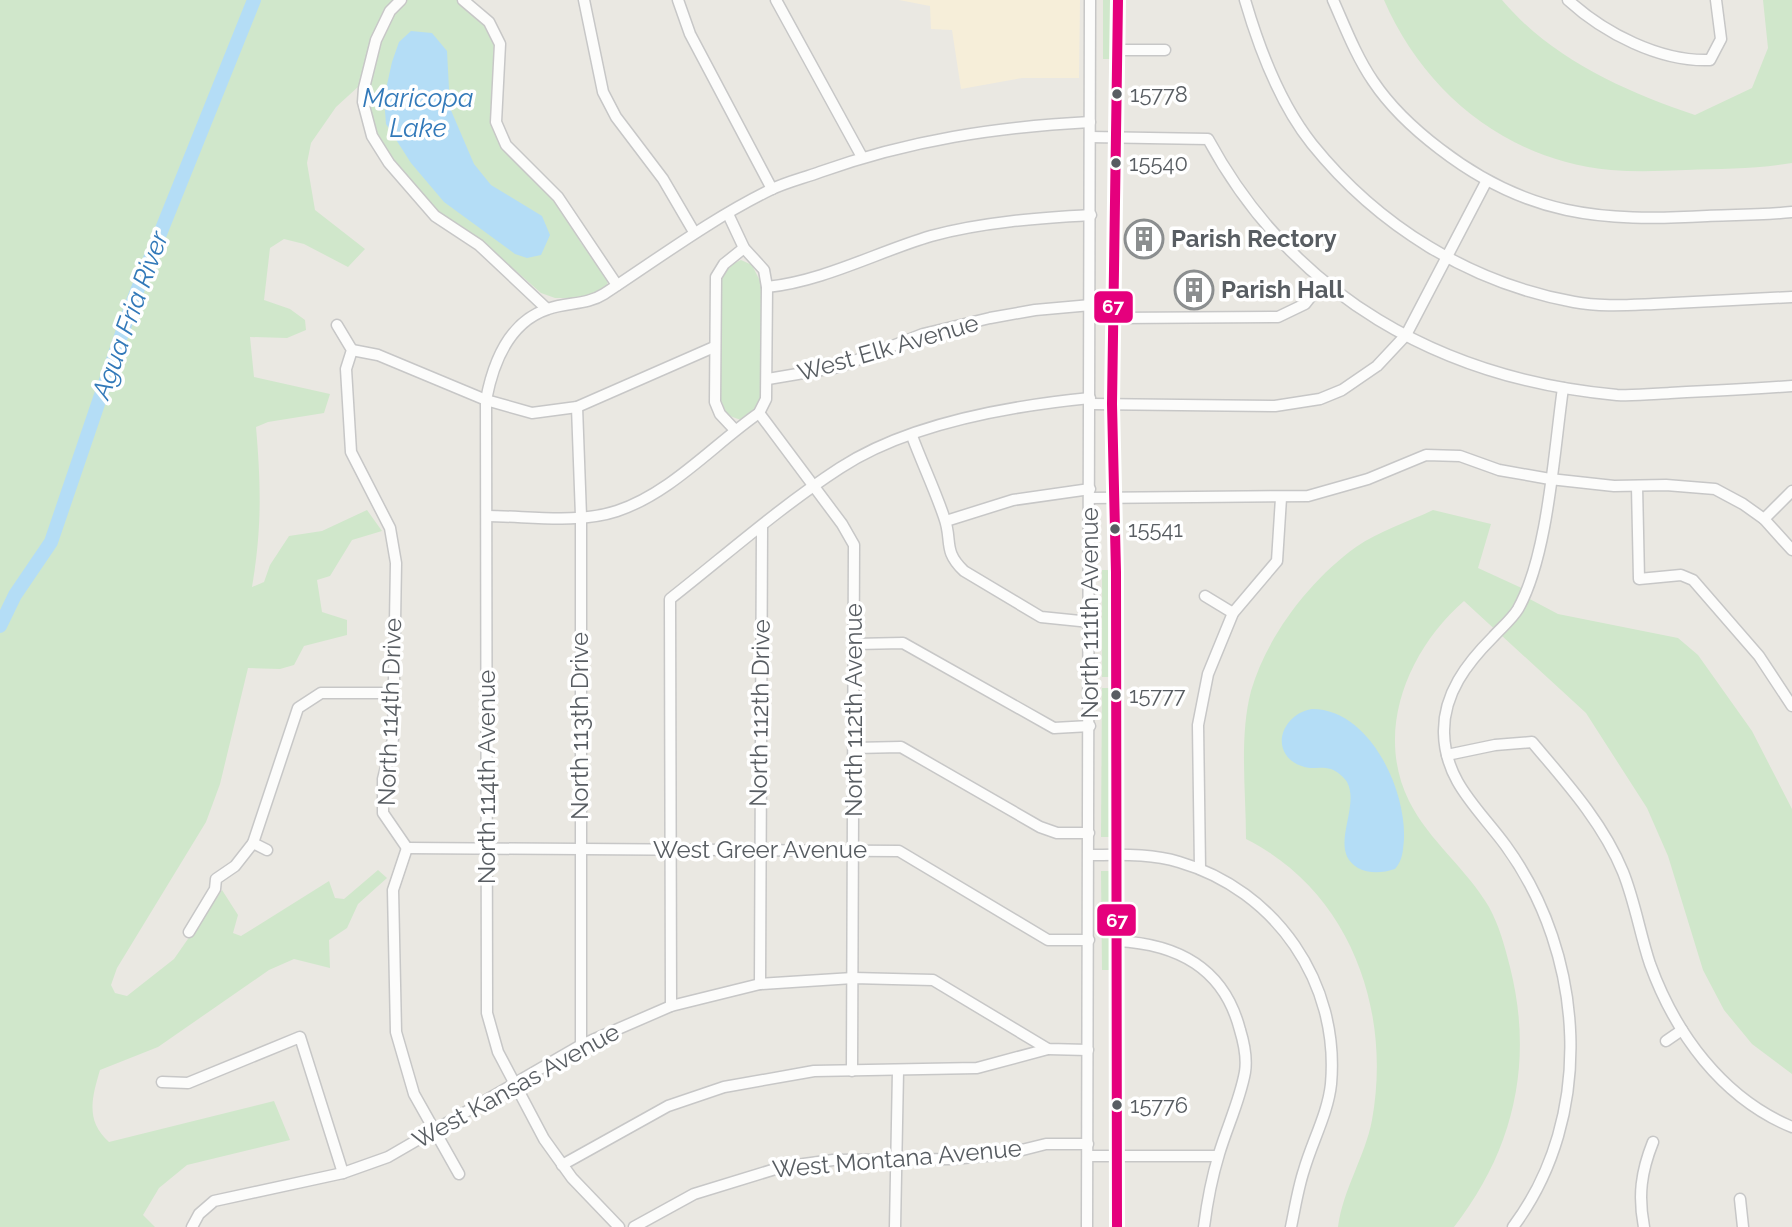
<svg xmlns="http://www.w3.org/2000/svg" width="1792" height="1227" viewBox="0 0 1792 1227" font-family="Raleway,sans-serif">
<rect width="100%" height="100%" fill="#eae8e2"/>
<path fill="#f6eed9" d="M899,0H1080L1079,78H1022L961,89L952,30L931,29L930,6Z"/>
<g fill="#d0e7cb">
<path d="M0,0H396L380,18L359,86L336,107L311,143L307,163L315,210L365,249L348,267L304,244L284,239L270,248L264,300L290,309L305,320L306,330L287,338L250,337L254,377L330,394L324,413L268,422L256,427C261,486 262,528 252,587L264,582L270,565L289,536L322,531L367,510L382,531L352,540L330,576L317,580L322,612L347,620V635L304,646L294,665L280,669L248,668L220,784L206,822L117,968L111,985L115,993L127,996L174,959L222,890L238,915L233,933L241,936L329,881L335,898L344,899L378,870L387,878L358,904L347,928L329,940L330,968L294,959L269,970L158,1047L100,1070C92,1097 85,1121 109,1142L274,1101L290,1140L187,1165L159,1188L143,1215L155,1227H0Z"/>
<path d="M406,0H458L486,26L495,43L491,111L503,148L540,181L558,204L581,243L608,279L607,287L581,298H555L541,293L490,248L436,211L379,141L366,102L380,40L388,21Z"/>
<path d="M1103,0H1113L1112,59H1103Z"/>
<path d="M1384,0H1502C1552,59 1624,91 1695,115L1752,88L1768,48L1763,0H1792V163C1757,169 1722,169 1686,170C1661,171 1636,172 1611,170C1508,161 1424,93 1384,0Z"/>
<path d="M741,260L752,265L762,285L761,397L754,411L741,420L727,415L719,395L721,279L728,266Z"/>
<path d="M1433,510L1491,524L1478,568L1526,590L1524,596L1558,614L1678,638L1698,655L1752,731L1792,809V1074L1752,1044L1724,1010L1703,970L1668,856L1647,808L1586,713L1464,601C1409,649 1374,730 1409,801C1429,841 1467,869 1489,907C1499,925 1505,947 1510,967C1534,1062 1514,1150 1454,1227H1338C1343,1189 1365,1157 1372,1120C1392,1010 1350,891 1246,839C1246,792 1239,737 1251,691C1267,636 1310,580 1356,547C1379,531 1408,522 1433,510Z"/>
<rect x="1102" y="570" width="9" height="107"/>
<path d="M1102,688H1112L1111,837H1101Z"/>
<path d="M1101,871H1110L1111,970H1102Z"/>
</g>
<g fill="#b4ddf6">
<path d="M411,31L432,33L447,51L450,108L474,164L491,185L542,216L550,235L541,255L527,258L515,254L444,202L411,163L386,124L384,98L392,62L399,42Z"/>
<path d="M1312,709C1369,709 1406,788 1404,839C1403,850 1403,860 1395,869C1383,873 1369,874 1358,868C1327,850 1361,808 1347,782C1344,777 1337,771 1331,769C1324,767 1317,768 1310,768C1285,765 1273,742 1289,722C1296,714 1302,711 1312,709Z"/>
</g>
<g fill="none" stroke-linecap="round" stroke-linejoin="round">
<path stroke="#b4ddf6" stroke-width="14" d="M0,626L15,595L51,542L133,301L254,0"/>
<defs>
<g id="minor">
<path d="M401,0L390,11L376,40L364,88L363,102L372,136L389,163L435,216L479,245L547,309"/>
<path d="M463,0L489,22L500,44L496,122L506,145L558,197L617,285"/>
<path d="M584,0L603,92L616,117L663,179L694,232"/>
<path d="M678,0L690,34L772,189"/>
<path d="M776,0L862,157"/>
<path d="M1245,0C1259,48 1280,104 1312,144C1378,226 1470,283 1574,302C1600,307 1628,305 1654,304C1700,302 1746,299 1792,297"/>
<path d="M1333,0C1345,27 1356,56 1373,81C1391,108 1415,130 1440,149C1527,216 1601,222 1707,216C1735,215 1764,215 1792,212"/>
<path d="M1568,0C1604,33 1660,62 1710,60L1721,39L1716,0"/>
<path d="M1118,50H1165"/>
<path d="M1090,137L1208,139C1293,296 1441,379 1617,395C1634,396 1653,394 1670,393C1711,391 1751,389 1792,386"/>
<path d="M767,287C824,281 877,252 931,236C982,222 1039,218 1091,215"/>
<path d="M1115,318L1278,317L1305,304L1323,281"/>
<path d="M337,325L352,350L346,369L351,452L390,528L396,563L393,739L383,779V813L407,848"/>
<path d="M352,350L378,355L486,400L532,413L577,407L714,347"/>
<path d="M768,379L839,367L923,334L990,318L1035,310L1091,305"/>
<path d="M1090,404L1275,406L1320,399L1342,390L1377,366L1406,335L1486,182"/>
<path d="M577,407L581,516V1045"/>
<path d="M759,413L842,524L854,545L852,1071"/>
<path d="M735,430L720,414L715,402L716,277L724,264L744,248"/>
<path d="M912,436C922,463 935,490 944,517C953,541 942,550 964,571L1041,617L1090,622"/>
<path d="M1637,486L1639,579L1681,575L1693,580L1759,656L1792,706"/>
<path d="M1090,498L1308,496L1368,479L1426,455L1460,456L1499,470L1550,479L1614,486L1666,485L1715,489L1743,504L1764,519L1792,550"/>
<path d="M487,516C528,516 578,524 617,511C671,493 713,445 759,413L766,399L767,287L764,270L744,248L728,214"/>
<path d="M1764,519L1792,491"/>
<path d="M946,521L1013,500L1090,489"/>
<path d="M1205,596L1233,613"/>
<path d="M855,644L903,643L1054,728L1090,726"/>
<path d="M854,748L901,747L1040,827L1057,833H1089"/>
<path d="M1447,755L1495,745L1532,742C1566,782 1603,823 1623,872C1635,902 1640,934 1650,964C1675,1033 1722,1098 1792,1127"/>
<path d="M253,843L267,850"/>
<path d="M407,848L899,851L1048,940H1089"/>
<path d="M407,848L393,890L396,1032L414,1094L459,1174"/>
<path d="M1089,855C1119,855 1150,853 1179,862C1276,890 1340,983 1331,1084C1328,1113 1312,1142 1304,1170C1298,1188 1295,1208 1291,1227"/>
<path d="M1200,869L1198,725L1208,674L1233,613L1277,561L1281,498"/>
<path d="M189,932L215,889L216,879L235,866L253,843L298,708L321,693H393"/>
<path d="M1117,941C1178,944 1224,968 1240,1030C1244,1043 1247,1059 1245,1072C1240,1100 1227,1127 1219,1154C1212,1177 1207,1203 1204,1227"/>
<path d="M760,984L762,527"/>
<path d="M671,1006L670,599C726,555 780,507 840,468C909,423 1009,406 1090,398"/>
<path d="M1666,1041L1682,1030"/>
<path d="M162,1082L188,1083L300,1037L343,1173"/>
<path d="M1088,1156H1218"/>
<path d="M562,1165L668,1106L724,1087L814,1071L977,1068L1048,1049"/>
<path d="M1740,1199L1743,1227"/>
<path d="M192,1227L199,1214L214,1201L343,1173L388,1157L581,1045L671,1006L760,984L853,978L933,980L1048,1049L1088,1050"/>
<path d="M619,1227L572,1178L544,1139L498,1052L487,1013L486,400C493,363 508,322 548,309C567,302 587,305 604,294C659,258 711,219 770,190C786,182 804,178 820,172C910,140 996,127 1090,122"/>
<path d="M634,1227L694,1194L782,1167L833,1160L953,1159L1006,1154L1046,1144H1088"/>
<path d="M895,1227L898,1071"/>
<path d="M1087,1227L1090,0"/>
<path d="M1117,1227L1116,572L1112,404L1118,0"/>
<path d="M1513,1227C1596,1116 1585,955 1506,846C1479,809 1445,782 1444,733C1443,694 1467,663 1493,637C1501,628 1512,619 1518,609C1548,556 1554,451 1563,388"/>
<path d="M1644,1227C1638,1196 1641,1172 1653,1142"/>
</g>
</defs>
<use href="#minor" stroke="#c7c7c7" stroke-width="13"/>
<use href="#minor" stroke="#fcfcfb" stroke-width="10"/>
<defs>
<path id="bus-1" d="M1117,1227L1116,572L1112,404L1118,0"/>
</defs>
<use href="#bus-1" stroke="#fff" stroke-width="16"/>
<use href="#bus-1" stroke="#e5007d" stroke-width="10"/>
</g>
<defs>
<symbol id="building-ring" viewBox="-11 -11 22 22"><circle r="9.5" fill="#fff" stroke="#8b8e8f" stroke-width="1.5"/><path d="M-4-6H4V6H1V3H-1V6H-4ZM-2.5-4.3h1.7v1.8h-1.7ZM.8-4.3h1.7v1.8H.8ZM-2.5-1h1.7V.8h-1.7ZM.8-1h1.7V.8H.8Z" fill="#8b8e8f"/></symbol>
</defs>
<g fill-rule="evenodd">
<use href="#building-ring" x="1122" y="217" width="44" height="44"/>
<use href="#building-ring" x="1172" y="268" width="44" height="44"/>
</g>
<g fill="#585d62" stroke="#fff" stroke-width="2.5">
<circle cx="1117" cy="94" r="6"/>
<circle cx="1116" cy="163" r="6"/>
<circle cx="1115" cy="529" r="6"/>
<circle cx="1116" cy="695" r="6"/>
<circle cx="1117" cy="1105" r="6"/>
</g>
<g text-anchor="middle" stroke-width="7" stroke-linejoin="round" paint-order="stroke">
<g font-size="22" fill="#585d62" stroke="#fff" text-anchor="start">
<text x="1130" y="102">15778</text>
<text x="1129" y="171">15540</text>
<text x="1128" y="537">15541</text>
<text x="1129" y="703">15777</text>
<text x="1130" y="1113">15776</text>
</g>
<g font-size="24" font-weight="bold" fill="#585d62" stroke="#fff" text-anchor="start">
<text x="1171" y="247">Parish Rectory</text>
<text x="1221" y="298">Parish Hall</text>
</g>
<g font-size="24" fill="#585d62" stroke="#fff">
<text transform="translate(888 348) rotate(-16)" y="8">West Elk Avenue</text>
<text transform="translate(1090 613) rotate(-90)" y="8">North 111th Avenue</text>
<text transform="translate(854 710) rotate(-90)" y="8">North 112th Avenue</text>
<text transform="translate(390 712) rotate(-88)" y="8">North 114th Drive</text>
<text transform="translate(760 713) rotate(-89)" y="8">North 112th Drive</text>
<text transform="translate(580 726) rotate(-90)" y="8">North 113th Drive</text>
<text transform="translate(487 777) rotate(-90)" y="8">North 114th Avenue</text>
<text x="760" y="858">West Greer Avenue</text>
<text transform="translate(516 1086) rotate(-29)" y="8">West Kansas Avenue</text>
<text transform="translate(897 1159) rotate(-5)" y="8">West Montana Avenue</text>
</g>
<g font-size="26" font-style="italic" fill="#3279b9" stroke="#fff">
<text x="418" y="107">Maricopa<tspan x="418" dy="30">Lake</tspan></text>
<text transform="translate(130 315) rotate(-70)" y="9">Agua Fria River</text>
</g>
</g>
<g stroke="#fff" stroke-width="2.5">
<rect x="1093" y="290" width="41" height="34" rx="7" fill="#e5007d"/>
<rect x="1096" y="903" width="41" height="34" rx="7" fill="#e5007d"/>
</g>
<g font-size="19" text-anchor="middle" font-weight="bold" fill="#fff">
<text x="1113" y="313">67</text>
<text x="1117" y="927">67</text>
</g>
</svg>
